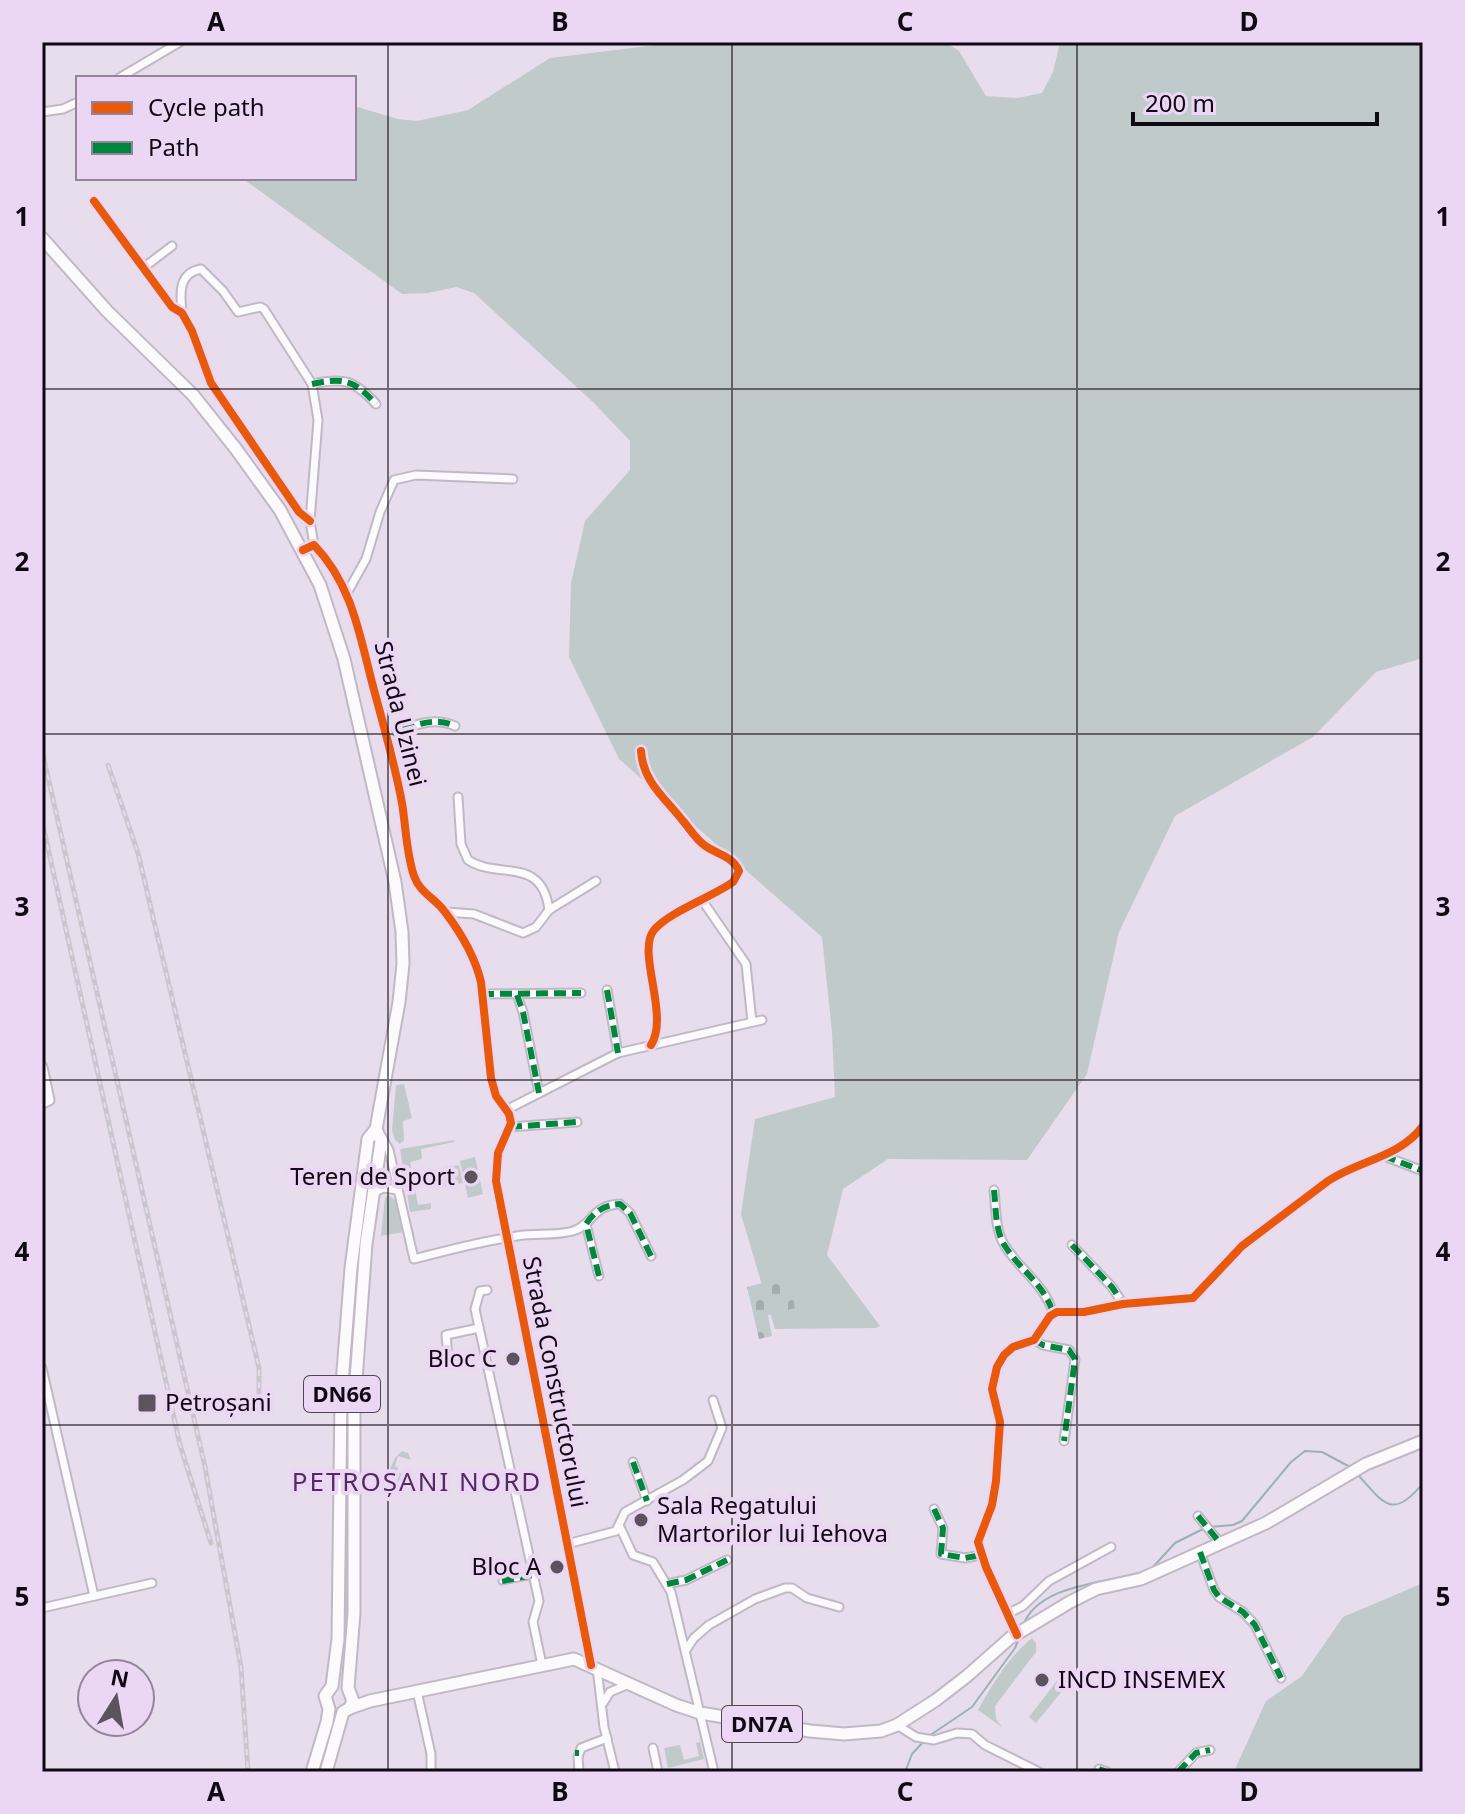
<svg xmlns="http://www.w3.org/2000/svg" width="1465" height="1814" viewBox="0 0 1465 1814" font-family="'Noto Sans',sans-serif">
<defs>
<pattern id="cemetery-stones" width="16" height="16" patternUnits="userSpaceOnUse" patternTransform="scale(2)"><rect width="16" height="16" fill="#c1caca"/><path d="M2 7V4a2 2 0 0 1 4 0v3zM10 15v-3a2 2 0 0 1 4 0v3z" fill="#a5acad"/></pattern>
</defs>
<rect width="100%" height="100%" fill="#e8dded"/>
<g fill="#c1caca">
<path d="M681,42H945L959,51L986,96L1017,98L1042,93L1053,72L1060,42H1423V658L1376,672L1313,737L1175,816L1119,932L1087,1074L1027,1160L888,1159L843,1189L827,1255L880,1326L875,1328L775,1329L741,1214L755,1119L835,1097L832,1032L822,937L619,759L569,657L571,583L585,521L630,470V441L594,403L474,293L456,287L428,293L402,294L242,178H354V106L398,119L417,121L468,110L550,58Z"/>
<path d="M404,1084L412,1118L403,1121L404,1140L400,1144L395,1140L392,1130L396,1085Z"/>
<path d="M454,1140V1142L421,1149L422,1159L410,1162L418,1205L431,1203V1209L410,1212L400,1149Z"/>
<path d="M371,1142L375,1143L359,1261L348,1436H344L350,1323Z"/>
<path d="M475,1157L483,1194L468,1198L460,1161Z"/>
<path d="M459,1165L463,1183L436,1188L433,1170Z"/>
<path d="M389,1196L398,1202L404,1232L381,1236L385,1197Z"/>
<path d="M402,1451L408,1453L411,1460L398,1456L395,1466L398,1468L397,1473L409,1474L403,1481L393,1482L388,1473L395,1458Z"/>
<path d="M345,1489L347,1492L349,1634L344,1677H341L345,1634Z"/>
<path d="M1423,1583V1772H1236V1767L1266,1701L1302,1676L1343,1617Z"/>
<path d="M1032,1638L1036,1643V1652L995,1706L996,1719L1002,1727L978,1710C992,1685 1009,1656 1032,1638Z"/>
<path d="M1063,1673L1072,1679L1036,1723L1029,1717Z"/>
<path d="M700,1742L704,1759L668,1768L664,1748L680,1745L684,1760L699,1756L696,1743Z"/>
</g>
<path fill="url(#cemetery-stones)" d="M788,1277L795,1308L768,1315L772,1336L759,1339L747,1287Z"/>
<g fill="none" stroke-linecap="round" stroke-linejoin="round">
<g stroke="#9ab2b6" stroke-width="2">
<path d="M1357,1474C1382,1500 1391,1523 1423,1483"/>
<path d="M1209,1527L1233,1525L1242,1521L1291,1462L1305,1451L1322,1452L1350,1467"/>
<path d="M1152,1568L1175,1543L1203,1529"/>
<path d="M1023,1626C1037,1584 1107,1583 1143,1572"/>
<path d="M929,1736L972,1707L1015,1648L1020,1636"/>
<path d="M905,1772L912,1754L925,1740"/>
</g>
<defs>
<path id="pedestrian" d="M502,1581L533,1575"/>
<g id="minor">
<path d="M119,78L180,42"/>
<path d="M42,112L63,109L78,102"/>
<path d="M94,201L172,307L182,313L192,331L211,383L299,512L310,521"/>
<path d="M143,268L172,246"/>
<path d="M182,313C180,294 178,273 201,269L223,291L238,312L260,307L264,309L312,384L318,420L310,521L314,545"/>
<path d="M312,384C344,377 354,380 376,404"/>
<path d="M303,550L314,545C353,585 360,638 374,690C384,727 395,765 402,803C406,827 406,852 414,876C420,893 435,898 445,912C461,933 475,957 481,982L491,1078L496,1096L509,1114L511,1123L498,1153L496,1181L591,1665"/>
<path d="M347,593L366,559L380,512L394,480L416,475L513,479"/>
<path d="M386,735C410,728 431,715 455,726"/>
<path d="M641,751C643,782 665,798 683,821C690,829 695,838 704,845C716,854 733,856 739,871L733,882C712,897 669,912 654,930C636,952 670,1015 651,1045"/>
<path d="M458,797L461,844L468,860C498,880 542,855 549,910"/>
<path d="M702,900L746,964L752,1022"/>
<path d="M446,912L474,914L523,933L536,927L549,910L596,881"/>
<path d="M607,990L618,1053"/>
<path d="M482,994L581,993"/>
<path d="M517,995L523,1012L539,1093"/>
<path d="M506,1110L618,1053L762,1020"/>
<path d="M510,1127L577,1122"/>
<path d="M382,1137L389,1150L414,1259C448,1250 483,1241 517,1236C536,1233 555,1236 573,1231C593,1225 592,1205 620,1204L630,1213L651,1256"/>
<path d="M1384,1156L1423,1171"/>
<path d="M994,1190C996,1208 995,1231 1005,1246C1020,1270 1045,1285 1053,1313"/>
<path d="M373,1193L383,1188L398,1190"/>
<path d="M586,1224L599,1276"/>
<path d="M1072,1245L1112,1287L1123,1304"/>
<path d="M487,1290L480,1291L475,1309L539,1601L533,1622L542,1665"/>
<path d="M1034,1340L1043,1345L1069,1350L1075,1359L1064,1441"/>
<path d="M448,1357L446,1335L479,1328"/>
<path d="M42,1368L94,1596"/>
<path d="M633,1462L647,1501"/>
<path d="M934,1509L943,1528L941,1554L965,1558L981,1555"/>
<path d="M1198,1516L1220,1543"/>
<path d="M619,1525L633,1555L653,1562L671,1592L714,1772"/>
<path d="M567,1544L616,1531L625,1512L683,1480L708,1461L722,1428L713,1400"/>
<path d="M1200,1552L1214,1590L1219,1597L1243,1612L1255,1625L1281,1678"/>
<path d="M667,1584L686,1580L727,1560"/>
<path d="M42,1608L152,1583"/>
<path d="M1007,1614L1023,1606L1049,1581L1111,1547"/>
<path d="M1017,1635L986,1567L978,1542L992,1505L996,1481L1000,1422L992,1389L997,1367L1004,1355L1013,1347L1034,1340L1050,1316L1057,1312H1084L1123,1304L1193,1298L1242,1246L1328,1181C1359,1160 1399,1158 1423,1126"/>
<path d="M686,1650L694,1638L709,1625L755,1599L785,1588H792L807,1598L839,1607"/>
<path d="M597,1668L604,1727L615,1772"/>
<path d="M417,1691L431,1754V1772"/>
<path d="M603,1703L610,1692L629,1684"/>
<path d="M897,1725L916,1737L934,1740L957,1733L972,1734L985,1745L1039,1772"/>
<path d="M653,1748L658,1772"/>
<path d="M1099,1769L1107,1772"/>
<path d="M579,1772L578,1757L581,1748L607,1738"/>
<path d="M1178,1772L1196,1753L1210,1750"/>
</g>
<path id="tertiary" d="M42,1067L49,1100L42,1103"/>
<g id="primary">
<path d="M42,238L107,311L193,395L236,449L280,510L320,585L344,659L395,882L402,932L403,964L399,1002L376,1129L368,1139L351,1268L341,1397L338,1639L332,1686L325,1696L329,1709L327,1722L312,1772"/>
<path d="M350,1708L370,1701L574,1659L676,1705L700,1713L810,1731L844,1734L881,1731L897,1725L936,1700L967,1676L1010,1638L1070,1602L1096,1589L1141,1579L1266,1523L1366,1464L1423,1441"/>
<path d="M326,1772L343,1712L350,1708L353,1701L348,1688L354,1613V1407L366,1244L381,1141L376,1129"/>
</g>
</defs>
<use href="#pedestrian" stroke="#c1b8c5" stroke-width="9"/>
<use href="#minor" stroke="#c1b8c5" stroke-width="11"/>
<use href="#tertiary" stroke="#c1b8c5" stroke-width="13"/>
<use href="#primary" stroke="#c1b8c5" stroke-width="15"/>
<use href="#pedestrian" stroke="#fcfafc" stroke-width="5"/>
<use href="#minor" stroke="#fcfafc" stroke-width="7"/>
<use href="#tertiary" stroke="#fcfafc" stroke-width="9"/>
<use href="#primary" stroke="#fcfafc" stroke-width="11"/>
<defs>
<g id="rail">
<path d="M42,751L205,1467L241,1667L248,1772"/>
<path d="M108,765L138,853L259,1368V1401"/>
<path d="M42,821L180,1445L211,1543"/>
</g>
</defs>
<use href="#rail" stroke="#cac7cc" stroke-width="5"/>
<use href="#rail" stroke="#ebd6f4" stroke-width="2" stroke-dasharray="6" stroke-linecap="butt"/>
<g stroke="#00873e" stroke-width="6" stroke-dasharray="12 6" stroke-linecap="butt">
<path d="M312,384C344,377 354,380 376,404"/>
<path d="M386,735C410,728 431,715 455,726"/>
<path d="M607,990L618,1053"/>
<path d="M482,994L581,993"/>
<path d="M517,995L523,1012L539,1093"/>
<path d="M510,1127L577,1122"/>
<path d="M1384,1156L1423,1171"/>
<path d="M994,1190C996,1208 995,1231 1005,1246C1020,1270 1045,1285 1053,1313"/>
<path d="M1072,1245L1112,1287L1123,1304"/>
<path d="M599,1276L586,1224C595,1211 604,1205 620,1204L630,1213L651,1256"/>
<path d="M1034,1340L1043,1345L1069,1350L1075,1359L1064,1441"/>
<path d="M633,1462L647,1501"/>
<path d="M934,1509L943,1528L941,1554L965,1558L981,1555"/>
<path d="M1198,1516L1220,1543"/>
<path d="M1200,1552L1214,1590L1219,1597L1243,1612L1255,1625L1281,1678"/>
<path d="M502,1581L533,1575"/>
<path d="M667,1584L686,1580L727,1560"/>
<path d="M575,1753H579"/>
<path d="M1099,1769L1107,1772"/>
<path d="M1178,1772L1196,1753L1210,1750"/>
</g>
<defs>
<g id="cycleway">
<path d="M94,201L172,307L182,313L192,331L211,383L299,512L310,521"/>
<path d="M303,550L314,545C353,585 360,638 374,690C384,727 395,765 402,803C406,827 406,852 414,876C420,893 435,898 445,912C461,933 475,957 481,982L491,1078L496,1096L509,1114L511,1123L498,1153L496,1181L591,1665"/>
<path d="M641,751C643,782 665,798 683,821C690,829 695,838 704,845C716,854 733,856 739,871L733,882C712,897 669,912 654,930C636,952 670,1015 651,1045"/>
<path d="M1017,1635L986,1567L978,1542L992,1505L996,1481L1000,1422L992,1389L997,1367L1004,1355L1013,1347L1034,1340L1050,1316L1057,1312H1084L1123,1304L1193,1298L1242,1246L1328,1181C1359,1160 1399,1158 1423,1126"/>
</g>
</defs>
<use href="#cycleway" stroke="#ebd6f4" stroke-width="13"/>
<use href="#cycleway" stroke="#e8590c" stroke-width="8"/>
</g>
<path fill="none" stroke="#100913" stroke-width="2" stroke-opacity="0.55" d="M388,42V1772M732,42V1772M1077,42V1772M42,389H1423M42,734H1423M42,1080H1423M42,1425H1423"/>
<g fill="#5c535f" stroke="#ebd6f4" stroke-width="3">
<circle cx="471" cy="1177" r="8"/>
<circle cx="513" cy="1359" r="8"/>
<rect x="137" y="1393" width="20" height="20" rx="4"/>
<circle cx="641" cy="1520" r="8"/>
<circle cx="557" cy="1567" r="8"/>
<circle cx="1042" cy="1680" r="8"/>
</g>
<g text-anchor="middle" stroke-width="8" stroke-linejoin="round" paint-order="stroke">
<g fill="#ebd6f4" stroke="#524656" stroke-width="2">
<rect x="304" y="1376" width="76" height="36" rx="6"/>
<rect x="722" y="1706" width="80" height="36" rx="6"/>
</g>
<g font-size="22" font-weight="bold" fill="#100913">
<text x="342" y="1402">DN66</text>
<text x="762" y="1732">DN7A</text>
</g>
<g font-size="24" fill="#100913" stroke="#ebd6f4">
<text transform="translate(400 714) rotate(76)" y="8">Strada Uzinei</text>
<text transform="translate(555 1382) rotate(79)" y="8">Strada Constructorului</text>
</g>
<g font-size="24" fill="#100913" stroke="#ebd6f4" text-anchor="end">
<text x="455" y="1185">Teren de Sport</text>
<text x="497" y="1367">Bloc C</text>
<text x="165" y="1411" text-anchor="start">Petroșani</text>
<text x="657" y="1514" text-anchor="start">Sala Regatului<tspan x="657" dy="28">Martorilor lui Iehova</tspan></text>
<text x="541" y="1575">Bloc A</text>
<text x="1058" y="1688" text-anchor="start">INCD INSEMEX</text>
</g>
<g font-size="26" letter-spacing="2" fill="#532b62" stroke="#ebd6f4">
<text x="417" y="1491">PETROȘANI NORD</text>
</g>
</g>
<rect width="1465" height="1814" fill="none" stroke="#ebd6f4" stroke-width="88"/>
<rect x="76" y="76" width="280" height="104" fill="#ebd6f4" stroke="#93849a" stroke-width="2"/>
<rect x="92" y="102" width="40" height="12" fill="#e8590c" stroke="#93849a" stroke-width="2"/>
<text x="148" y="116" font-size="24" fill="#100913">Cycle path</text>
<rect x="92" y="142" width="40" height="12" fill="#00873e" stroke="#93849a" stroke-width="2"/>
<text x="148" y="156" font-size="24" fill="#100913">Path</text>
<g transform="translate(116 1698) rotate(11)"><circle r="38" fill="#ebd6f4" stroke="#93849a" stroke-width="2"/>
<path d="M0-6L14 30L0 20L-14 30Z" fill="#5c535f"/>
<text y="-12" font-size="22" font-weight="bold" text-anchor="middle" fill="#100913">N</text>
</g>
<path d="M1133 112v12h244v-12" fill="none" stroke="#100913" stroke-width="4"/>
<text x="1145" y="112" font-size="24" fill="#100913" stroke="#ebd6f4" stroke-width="6" paint-order="stroke">200 m</text>
<rect x="44" y="44" width="1377" height="1726" fill="none" stroke="#100913" stroke-width="3"/>
<g font-size="26" text-anchor="middle" font-weight="bold" fill="#100913">
<text x="216" y="31">A</text>
<text x="560" y="31">B</text>
<text x="905" y="31">C</text>
<text x="1249" y="31">D</text>
<text x="22" y="226">1</text>
<text x="1443" y="226">1</text>
<text x="22" y="571">2</text>
<text x="1443" y="571">2</text>
<text x="22" y="916">3</text>
<text x="1443" y="916">3</text>
<text x="22" y="1261">4</text>
<text x="1443" y="1261">4</text>
<text x="22" y="1606">5</text>
<text x="1443" y="1606">5</text>
<text x="216" y="1801">A</text>
<text x="560" y="1801">B</text>
<text x="905" y="1801">C</text>
<text x="1249" y="1801">D</text>
</g>
</svg>
